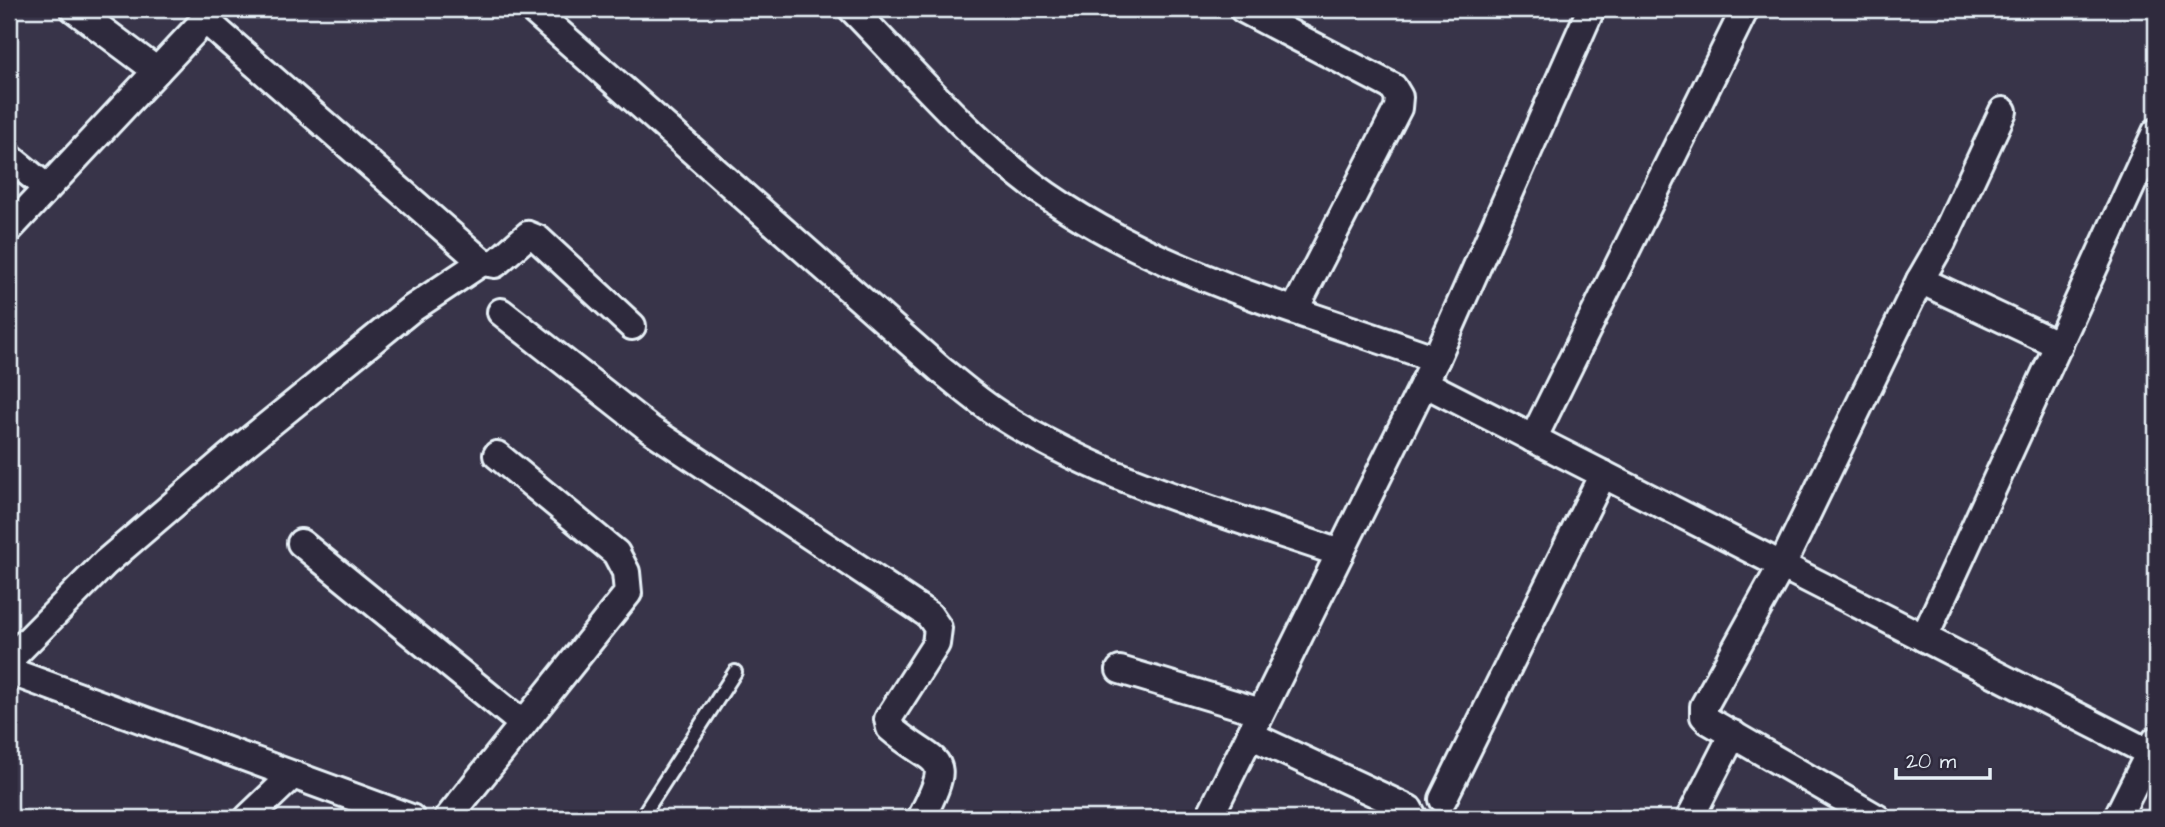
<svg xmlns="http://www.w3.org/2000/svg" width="2165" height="827" viewBox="0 0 2165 827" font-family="'Architects Daughter',sans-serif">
<rect width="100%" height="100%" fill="#383449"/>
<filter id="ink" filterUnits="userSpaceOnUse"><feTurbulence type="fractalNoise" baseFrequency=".0143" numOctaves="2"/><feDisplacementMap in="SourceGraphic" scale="14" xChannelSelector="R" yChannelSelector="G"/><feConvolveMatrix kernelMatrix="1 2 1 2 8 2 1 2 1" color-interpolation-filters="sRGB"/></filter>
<g filter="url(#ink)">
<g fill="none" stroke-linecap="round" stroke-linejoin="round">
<defs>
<path id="service" d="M641,818L735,672"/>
<g id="minor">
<path d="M74,9L157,71"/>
<path d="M532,9L941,370C960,385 979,402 1000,415C1103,481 1226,514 1340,553"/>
<path d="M852,9C910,68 964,133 1030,183C1148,272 1299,310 1436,359"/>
<path d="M1243,9L1393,87L1399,97L1398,108L1295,309"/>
<path d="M205,20L482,262L495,264L528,235L538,239L632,326"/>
<path d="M9,157L47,188"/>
<path d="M9,229L215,9"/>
<path d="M1920,280L2059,345"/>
<path d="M501,312L650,429L929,615L938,628L936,644L888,719L890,728C936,768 956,751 921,818"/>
<path d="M1424,383L2150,753"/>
<path d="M1533,439L1745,9"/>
<path d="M301,543L523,724"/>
<path d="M1924,638L2156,132"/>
<path d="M9,660L105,563L230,456L410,310L482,262"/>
<path d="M1120,670L1261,712"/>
<path d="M9,671L411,818"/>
<path d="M1250,735L1409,809L1414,818"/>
<path d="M1443,799L1603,474"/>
<path d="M248,818L293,775"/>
<path d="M448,818L628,593L626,572L616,553L497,455"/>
<path d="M1209,818L1436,359L1591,9"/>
<path d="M1690,818L1733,734"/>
<path d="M1877,818L1709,721L1704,716V706L1782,565L1920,280L1942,242L2003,111"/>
<path d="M2117,818L2156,740"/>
</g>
</defs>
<use href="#service" stroke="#e8f1f8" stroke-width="18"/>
<use href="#minor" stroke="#e8f1f8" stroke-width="32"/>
<use href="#service" stroke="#2f2a3d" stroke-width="12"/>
<use href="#minor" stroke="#2f2a3d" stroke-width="26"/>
</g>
</g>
<rect width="2165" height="827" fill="none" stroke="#2f2a3d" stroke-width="35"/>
<rect x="18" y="18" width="2130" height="792" fill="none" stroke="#e8f1f8" stroke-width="2.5" filter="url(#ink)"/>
<path d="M1896 768v10h94v-10" fill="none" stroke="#e8f1f8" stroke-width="3.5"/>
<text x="1906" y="768" font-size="21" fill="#e8f1f8" stroke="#2f2a3d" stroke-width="5" paint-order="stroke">20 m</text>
</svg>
